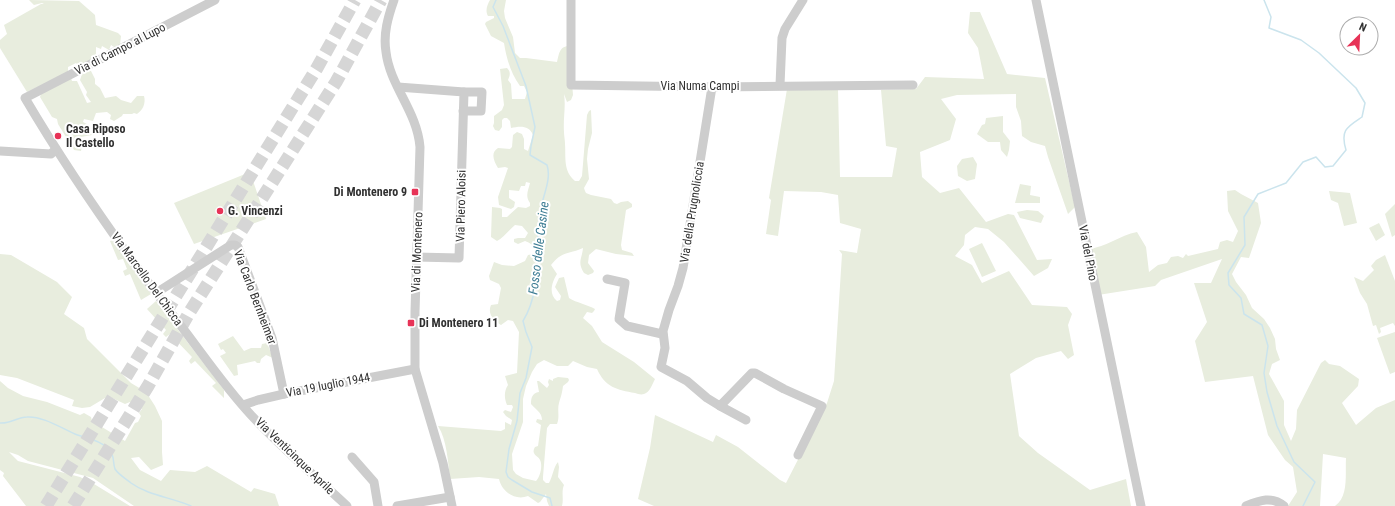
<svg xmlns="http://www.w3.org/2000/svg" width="1395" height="506" viewBox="0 0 1395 506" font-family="'Roboto Condensed',sans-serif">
<rect width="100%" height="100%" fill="#fff"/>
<g fill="#e8edde">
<path d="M29,0L79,1L95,15L96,25L118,33L121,36L120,45L117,49L111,45L109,50L102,46L101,49L96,47V57L79,66L76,63L68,67V72L27,92L0,48V40L7,34L4,25L41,4H44L42,3L34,5Z"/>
<path d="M490,0H506L504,11L505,18L513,37L515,53L520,58H526L557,62C559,55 559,46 569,46L573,95L571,100L567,102L564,94C566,107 563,119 564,132C564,136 565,140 565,144C566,158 563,171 575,181H579L582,176L587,115L589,111L591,110L592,133L588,149L587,159L589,179L584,188L585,191L586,193L591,195L611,199L614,203L617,204L621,202L628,201L632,204V207L626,210L621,245L622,250L632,253L634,256L616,254L596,249L589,255L588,263L594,271L593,273L588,275L584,273C577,262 582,259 583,248C568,255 563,250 551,265L557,274C552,282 548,294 557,301L560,300L561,296L555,287L559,278L564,277L569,298C577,303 586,304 595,309L594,311L592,313L587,312L583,318L592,326L602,342L634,362L655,379C652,385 650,392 644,394C641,395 638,394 635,393C617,390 605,387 597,369L587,367L573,361L568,366H557L544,360L537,364L532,372L526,386L523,399V422L512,454L513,470L516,474L523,478L536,481C540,477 543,466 540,460C539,457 535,456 534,453C533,451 534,449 535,447L538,446L541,425L536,422L537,419L542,420C542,412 535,409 531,404C531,398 532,393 539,392L537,381H539L547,388L549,385L548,382L549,379L553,381V379L558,377L568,378L569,380L568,382L563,386C562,394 561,396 559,403C557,410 560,417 557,424H550L547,428L543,477V480L546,483H549C553,476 553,468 558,462L559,467L558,477L564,485C561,492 564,499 562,506H549L547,501L546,494L540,502L538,503L528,496C515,501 502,492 499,479L479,477L450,479C448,462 447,440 438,426L501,431L505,429V422L511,425L512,420L506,416L503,412L505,410L511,412L513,407L512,405H507C504,398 504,391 508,385L505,376L517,373L519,332L513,321L508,320L501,325C494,321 487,314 491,305L498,304L501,288L499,284L490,280L489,276L494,262L502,265L514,266L525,261L528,255L533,254L536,250C534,245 530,243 525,241L518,244L514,242V239L518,238H525L528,233L522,226L515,225C509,230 503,238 497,241L491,237L492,207L500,208L502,209V217H507L518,207L526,208L530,206V203C525,196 528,191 530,183L526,182L525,186H521L519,191L509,190V198L515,202L514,207L511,209L499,205L498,197L508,168L505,167L498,168C494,161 490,153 498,148L510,149L512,147L513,135L517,132L522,134L524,139V149L528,151L533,135C529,125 520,126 511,128L510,121L507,118H504L502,120V127L499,131L495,130L493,126L494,123V116L502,110L504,105L500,69L507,68C511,72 510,75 508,80L511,84L512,99H525L527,92L524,86H520C511,74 506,57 504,43L491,36L485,24L486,22L494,18V16H488C485,11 487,5 490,0Z"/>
<path d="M970,12H980L1007,74L1045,78L1075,207L1068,214L1048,157L1045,146L1031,142L1022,136L1021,121L1016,107V94L957,95L941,99L956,119L950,140L920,152L922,177L940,193L959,188L986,222L1008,214L1014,215L1037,260L1052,259L1048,268L1034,276L1004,242L988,229L975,227L965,235L964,245L955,256L972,265L982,283L1009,271L1032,305L1067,307L1072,314L1068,325L1074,355L1068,359L1061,351L1036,358L1010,374L1019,436L1038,453L1090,490L1126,479L1131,506H654L638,499L650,448L655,415L713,442L716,435L738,447L780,480L786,483L827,403L834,381L842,254L839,250L857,253L861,229L840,223L838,195L821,192L784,191L778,236L766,234L771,200L769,198L787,89H838L840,177H892L897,148L886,146L881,90L916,89L925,77L984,79L978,48L968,33Z"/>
<path d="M87,70L91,71L95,79V84L100,88L105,98L116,96L121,100L131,103L137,96H144C146,103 143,110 137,114L134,113L132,114H123L122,116L114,121L110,119L111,115L107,112L96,113L93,121L84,119L83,122L89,125L92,135L81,137L83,140L81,151L74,150L58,124L57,119L52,117L40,97L41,94L71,78L72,81H77L87,103L91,102L86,95L87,92L80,80L82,74Z"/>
<path d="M1003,116V132L1010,141L1009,150L1007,157L1001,150L1000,142H988L977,134L982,125L985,124L986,118Z"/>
<path d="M973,157L977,164L975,179L967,181L958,176L957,166L962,159Z"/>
<path d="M250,172L266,219L194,244L174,203Z"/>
<path d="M1020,184L1031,186L1030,195L1040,197V203H1015Z"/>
<path d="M1235,190L1241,194L1258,203L1261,223L1249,258L1241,257L1232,274L1236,282L1246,295L1252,308L1264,319L1270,328L1275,339L1276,349L1280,360L1272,364L1269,374L1284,401V425L1291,441L1296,429L1297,410L1321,363L1325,360L1329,364L1340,366L1359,379L1358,386L1342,403L1356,425L1376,408L1395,400V506H1335C1349,496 1345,474 1346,458L1323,454L1320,506H1288L1297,492L1293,467L1285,460L1268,435L1253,376L1205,382L1195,341L1207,322L1194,283H1211L1222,259L1161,280L1155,286L1098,295L1088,249C1105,248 1120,235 1137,232L1146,247L1149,272L1158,265L1167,263L1171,257L1178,256L1183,258L1186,254L1188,256L1218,249L1220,242L1227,240L1233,242L1238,231L1228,211L1227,191Z"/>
<path d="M1329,191L1350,193L1357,223L1344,226L1338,203L1331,200Z"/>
<path d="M1395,204V235L1392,237L1385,214Z"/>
<path d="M1027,210L1038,211L1044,216L1041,223L1020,218L1017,212Z"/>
<path d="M1379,223L1385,235L1376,241L1369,228Z"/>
<path d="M113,240L151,294L141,300L130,274L125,276L123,271L127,269L123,259L118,260L110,241Z"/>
<path d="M982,243L996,271L982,277L969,249Z"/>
<path d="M0,254L11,255L57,282L72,297L64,314L84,328L87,339L131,383L146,392L155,406L162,421V452L163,465L151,470L139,457L131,458L140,470L161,481L170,470L195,472L207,466L251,492L254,488L275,494L279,506H134L93,478L28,461L18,455L9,452L18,461L80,477L94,484L130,506H26L3,476L4,473L0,470V381L8,388L23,396L47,402L80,415L84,413L91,417L92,421L125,441L135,423L138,422L141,416L139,413L142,409L130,402L125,404L110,397L105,398L90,407L82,408L72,406L74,400L17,378L0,375Z"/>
<path d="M1385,255L1395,281V326L1393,323L1380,328L1381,332L1379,334L1376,325L1373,326L1367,304L1360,293L1354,277L1363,281L1374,270L1371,266L1376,260Z"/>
<path d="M156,301L224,390V398L212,386L216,383L195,361L191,364L189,361L192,357L170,334L166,337L163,334L166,330L147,309Z"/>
<path d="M1395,332V372L1390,374L1377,338Z"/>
<path d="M233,336L244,351L251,348H261L262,344L267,343L273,358L266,355L261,359L260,363H257L255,361L237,365L238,375L234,376L220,356L226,353L223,349L221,350L218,344Z"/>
</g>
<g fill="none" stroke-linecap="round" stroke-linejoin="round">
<g stroke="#cbe4ed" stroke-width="1.5">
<path d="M496,0L493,7L503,26L526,86L535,127L531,146L530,155L547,165C552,180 542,197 540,213C534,249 543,289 523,321L526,332L532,347L526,378L520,393L517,421L509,449L506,472L508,477L512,480L532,492L550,498L552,506"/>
<path d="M1264,0L1271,17L1269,28L1301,40L1319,53L1356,88L1365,103L1362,117C1347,127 1340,130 1346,150L1333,166L1325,167L1316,157L1303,162L1286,183L1258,194L1244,217L1245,245L1228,273L1229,285L1241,298L1244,314L1262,325L1268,346L1264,373L1267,392L1277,426L1294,462L1315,482L1303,506"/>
<path d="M0,423C11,424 17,417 27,417C43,416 61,428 75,434C85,438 98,439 106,447C116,456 112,460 115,469C118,474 126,479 131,483C149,496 171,497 191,506"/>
</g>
<g stroke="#d6d6d6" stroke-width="13" stroke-dasharray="13 6" stroke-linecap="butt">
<path d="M46,506L317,68L355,0"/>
<path d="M73,506L148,386L189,313L336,82L381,0"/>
</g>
<g stroke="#cdcdcd" stroke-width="9">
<path d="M215,0L25,98C71,176 123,250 178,322C202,353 224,386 251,415C281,447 315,476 347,506"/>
<path d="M394,0C388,17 383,34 386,52C390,86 417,111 420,147L415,312V369L443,463L452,506"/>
<path d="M571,0V85L712,87L913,85"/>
<path d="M1036,0L1141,506"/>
<path d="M780,85L782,38L785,29L803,0"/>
<path d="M398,87L464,92L459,258L416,257"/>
<path d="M712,87L683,268L678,286L669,310L663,331L665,348L661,367L687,381L707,398L720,406L752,373H755L784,389L822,406L798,455"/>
<path d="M463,111H481L482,92H464"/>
<path d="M0,151L51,154L56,149"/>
<path d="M607,279L625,283L619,319L627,326L662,334"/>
<path d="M156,293L231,245H235L238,247L272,338L284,394"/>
<path d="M243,405L258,400L284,394L415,369"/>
<path d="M720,406L746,420"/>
<path d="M352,457L374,482L378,506"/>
<path d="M397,506L450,497"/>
<path d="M1246,506C1260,500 1272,496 1284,506"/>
</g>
</g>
<g fill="#e73357" stroke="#fff" stroke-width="1.5">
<circle cx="58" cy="136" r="4"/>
<rect x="411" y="188" width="8" height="8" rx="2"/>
<circle cx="220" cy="211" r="4"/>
<rect x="407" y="319" width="8" height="8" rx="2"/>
</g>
<g text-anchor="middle" stroke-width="4" stroke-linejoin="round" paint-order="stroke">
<g font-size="12" fill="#303030" stroke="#fff">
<text transform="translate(120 49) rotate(-27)" y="4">Via di Campo al Lupo</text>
<text x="700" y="90">Via Numa Campi</text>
<text transform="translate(461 206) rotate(-89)" y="4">Via Piero Aloisi</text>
<text transform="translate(692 212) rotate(-81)" y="4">Via della Prugnoliccia</text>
<text transform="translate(417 252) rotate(-88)" y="4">Via di Montenero</text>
<text transform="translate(1088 253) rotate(79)" y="4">Via del Pino</text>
<text transform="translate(147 279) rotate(54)" y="4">Via Marcello Del Chicca</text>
<text transform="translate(255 297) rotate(69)" y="4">Via Carlo Bernheimer</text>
<text transform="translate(328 385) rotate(-11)" y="4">Via 19 luglio 1944</text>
<text transform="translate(295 456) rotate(44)" y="4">Via Venticinque Aprile</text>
</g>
<g font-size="12" font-weight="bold" fill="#303030" stroke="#fff" text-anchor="start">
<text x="66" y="133">Casa Riposo<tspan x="66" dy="14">Il Castello</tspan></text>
<text x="407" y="196" text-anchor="end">Di Montenero 9</text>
<text x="228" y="215">G. Vincenzi</text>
<text x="419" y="327">Di Montenero 11</text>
</g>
<g font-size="13" font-style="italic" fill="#3d7d94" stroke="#fff">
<text transform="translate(538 248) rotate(-83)" y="5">Fosso delle Casine</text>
</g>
</g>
<g transform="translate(1359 36) rotate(24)"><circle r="19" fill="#ffffff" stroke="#acacac"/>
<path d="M0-3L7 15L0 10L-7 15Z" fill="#e73357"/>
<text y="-6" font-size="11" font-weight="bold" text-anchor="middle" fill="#303030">N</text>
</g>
</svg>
